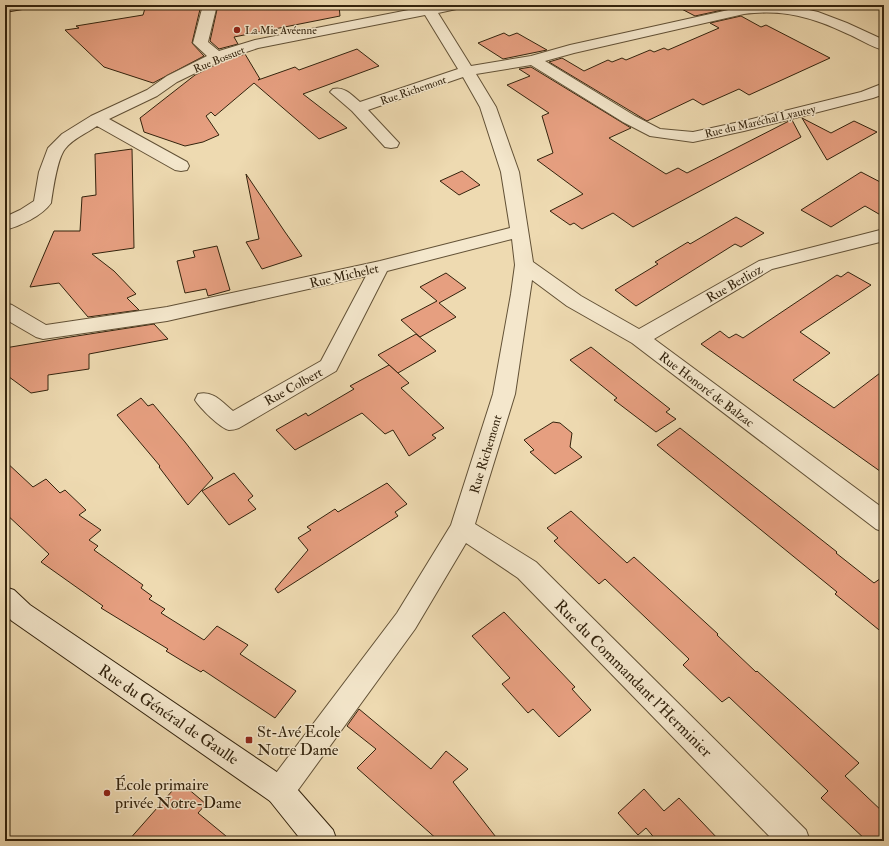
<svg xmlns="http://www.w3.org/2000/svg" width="889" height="846" viewBox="0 0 889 846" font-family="'IM FELL Double Pica',serif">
<rect width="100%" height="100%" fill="#eedab1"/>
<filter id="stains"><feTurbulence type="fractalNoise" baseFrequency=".005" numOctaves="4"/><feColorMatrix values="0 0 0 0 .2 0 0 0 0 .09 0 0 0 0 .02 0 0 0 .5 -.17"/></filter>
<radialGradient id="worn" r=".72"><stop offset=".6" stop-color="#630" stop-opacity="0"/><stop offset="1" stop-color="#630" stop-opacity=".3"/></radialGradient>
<g fill="#e69f80" stroke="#33230d">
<path d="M146,5H201L192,43L204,56L153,83L104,67L65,30L79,28L76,26L143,15Z"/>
<path d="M218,5H339L340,16L234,37L238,44L219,49L210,41Z"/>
<path d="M674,5H720L727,9L695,16Z"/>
<path d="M741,16L761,27L766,25L830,58L749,95L739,89L703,105L693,99L647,121L549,62L562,58L584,71L608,60L612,62L622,58L626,60L650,50L654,52L664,48L668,50L719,28L710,23Z"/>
<path d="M504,33L509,36L517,33L547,50L503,59L478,43Z"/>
<path d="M357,49L379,66L303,94L347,128L319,139L254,83L215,116L211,112L206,116L219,135L203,142L185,146L144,132L140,118L195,75L223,61L245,54L260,79L258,80L295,67L299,70Z"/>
<path d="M531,67L631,128L609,138L666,174L678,168L687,173L789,121L792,120L801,137L633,227L613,213L582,229L574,223L570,225L550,211L583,194L537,160L553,153L542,116L549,113L507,85L530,76L519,69Z"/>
<path d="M802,118L831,133L854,121L877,132L827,160Z"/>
<path d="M132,149L134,248L92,254L114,271L136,294L127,298L139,310L88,317L59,283L30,287L54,231H80L82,197L96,195L95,154Z"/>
<path d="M462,171L480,185L459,195L440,181Z"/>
<path d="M861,172L884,184V217L865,206L831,227L801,210Z"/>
<path d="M246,174L285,232L302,256L262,269L246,242L259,239Z"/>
<path d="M736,217L764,233L741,247L735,244L636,306L615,290L658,264L655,262L688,242L690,244Z"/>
<path d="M217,246L230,290L208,296L206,289L185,293L177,261L195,257L193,251Z"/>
<path d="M848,272L871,285L800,332L830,353L793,380L834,408L884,370V474L701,344L720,331L729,338L736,334L743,338L837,275L841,277Z"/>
<path d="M446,273L466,288L439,303L456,317L420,337L401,320L437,301L420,287Z"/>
<path d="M154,324L168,339L89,354V369L48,375V390L31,393L5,374V348L64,338Z"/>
<path d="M416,334L436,351L398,373L378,355Z"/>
<path d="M591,347L670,409L666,412L676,419L656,432L614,400L617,398L570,360Z"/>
<path d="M389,365L409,383L401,388L444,428L432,435L436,438L409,456L393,430L385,434L362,413L295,450L276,430L306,413L308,416L354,389L350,386Z"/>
<path d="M141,398L148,406L153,404L185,442L213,478L188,505L159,467L160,466L117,415Z"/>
<path d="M553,422L560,423L572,433L570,447L582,457L555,474L530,452L534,450L524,440Z"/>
<path d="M680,428L837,552L836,553L874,583L884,576V634L835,594L837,592L657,445Z"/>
<path d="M5,461L33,487L46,479L60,493L65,490L86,510L79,515L101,530L89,540L98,546L94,550L143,585L141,588L152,596L149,599L165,609L161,613L204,640L217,626L248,645L240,654L296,691L275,718L203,670L201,672L184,662L166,651L168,649L101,608L103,606L41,562L49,554L5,513Z"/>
<path d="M234,473L253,496L248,500L256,509L229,525L202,491Z"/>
<path d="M387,483L407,504L395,512L398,516L278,593L275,589L308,550L298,538L311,530L307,527L335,509L338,512Z"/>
<path d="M571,511L627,563L634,557L718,634L717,635L756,672L757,671L859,763L845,776L884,813V841H867L821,798L828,791L729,697L722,702L683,665L689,659L605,579L599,584L554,541L558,538L547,528Z"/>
<path d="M504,612L575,687L572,689L591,710L559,737L533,709L528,713L502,684L510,678L472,636Z"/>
<path d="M359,709L431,769L446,751L468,769L453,782L499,841H439L357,768L376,749L347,726Z"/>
<path d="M180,782L206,804L198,813L232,841H128Z"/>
<path d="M644,789L664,811L679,798L720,841H657L646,828L638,835L618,813Z"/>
</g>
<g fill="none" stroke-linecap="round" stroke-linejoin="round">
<defs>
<path id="minor" d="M203,5H217L208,42L219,51L255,40L429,6L463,5L461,8L438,13L471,66L531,56L570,45L751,5H787L818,12L847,23L884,40V50C871,47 860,39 848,34C812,17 784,9 744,14L574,53L545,61L635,116L660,129L693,132L744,121L861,92L884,83V94L873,98L744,131L693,142L650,136L623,122L531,65L476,74L496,107L519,172L533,262L581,296L639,329L759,261L884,229V241L772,269L654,339L884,509V532L876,529L632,343L567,306L532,280L515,394L475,524L536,562L806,830L810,841H774L518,578L466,543L415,629L290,801L280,806L270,801L265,791L270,781L397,613L451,525L493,394L511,294L515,265L512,239L387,271L336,371L239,428C236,429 233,430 229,430C220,428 200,408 195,400L198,394C213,390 222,402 233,411L321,361L366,276L167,321L43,339L36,337L5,319V303L12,305L46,325L167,307L380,261L510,228L501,172L480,107L463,77L368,110L399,143L397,147L391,148L385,147L352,111L330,92L333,89C344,86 352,95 360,102L458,69L425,15L258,48L222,60L177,82L157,96L109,119L187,162L189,166L187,170L181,171L175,170L97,126C87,133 72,139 65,149C57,159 53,190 51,203C42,216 20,226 5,230V217L20,210L34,201L39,172L48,148L62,134L91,116L147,90L167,76L207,56L193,43Z"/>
<g id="secondary">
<path d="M5,5H30L28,8L5,12Z"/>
<path d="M5,587L14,590L30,605L290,781L333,830L337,841H302L270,801L12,621L5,614Z"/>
</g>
</defs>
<use href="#minor" stroke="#625136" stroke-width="2"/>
<use href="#secondary" stroke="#33230d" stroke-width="2"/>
<use href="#minor" fill="#f4e7cc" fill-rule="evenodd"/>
<use href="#secondary" fill="#f4e7cc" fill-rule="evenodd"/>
</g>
<g fill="#8f2418" stroke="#f4e7cc" stroke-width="1.5">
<circle cx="237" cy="30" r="4"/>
<rect x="245" y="736" width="8" height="8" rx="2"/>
<circle cx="107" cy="793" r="4"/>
</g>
<g text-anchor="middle" stroke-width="3" stroke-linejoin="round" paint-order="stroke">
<g font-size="11" fill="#33230d" stroke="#f4e7cc" text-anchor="start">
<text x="245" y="34">La Mie Avéenne</text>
</g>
<g font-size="11" fill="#33230d" stroke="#f4e7cc">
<text transform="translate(219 59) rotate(-22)" y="4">Rue Bossuet</text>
<text transform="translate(413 90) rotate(-19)" y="4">Rue Richemont</text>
<text transform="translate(760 121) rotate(-13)" y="4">Rue du Maréchal Lyautey</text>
</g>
<g font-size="13" fill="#33230d" stroke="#f4e7cc">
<text transform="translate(344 275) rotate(-13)" y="5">Rue Michelet</text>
<text transform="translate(734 283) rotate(-30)" y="5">Rue Berlioz</text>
<text transform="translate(293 386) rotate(-29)" y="5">Rue Colbert</text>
<text transform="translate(707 389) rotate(37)" y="5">Rue Honoré de Balzac</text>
<text transform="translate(485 454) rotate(-73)" y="5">Rue Richemont</text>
</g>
<g font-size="16" fill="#33230d" stroke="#f4e7cc">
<text transform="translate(634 678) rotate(45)" y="6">Rue du Commandant l'Herminier</text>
<text transform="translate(169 714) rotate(34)" y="6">Rue du Général de Gaulle</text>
</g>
<g font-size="16" fill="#33230d" stroke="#f4e7cc" text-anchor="start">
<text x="257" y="737">St-Avé Ecole<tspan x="257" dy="18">Notre Dame</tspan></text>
<text x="115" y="790">École primaire<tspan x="115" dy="18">privée Notre-Dame</tspan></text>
</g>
</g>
<rect width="889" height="846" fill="none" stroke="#eedab1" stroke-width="20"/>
<rect x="6" y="6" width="877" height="834" fill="none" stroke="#33230d" stroke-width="2"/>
<rect x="10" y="10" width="869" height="826" fill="none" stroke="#33230d"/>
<rect width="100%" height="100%" filter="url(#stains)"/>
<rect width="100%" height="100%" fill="url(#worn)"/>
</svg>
